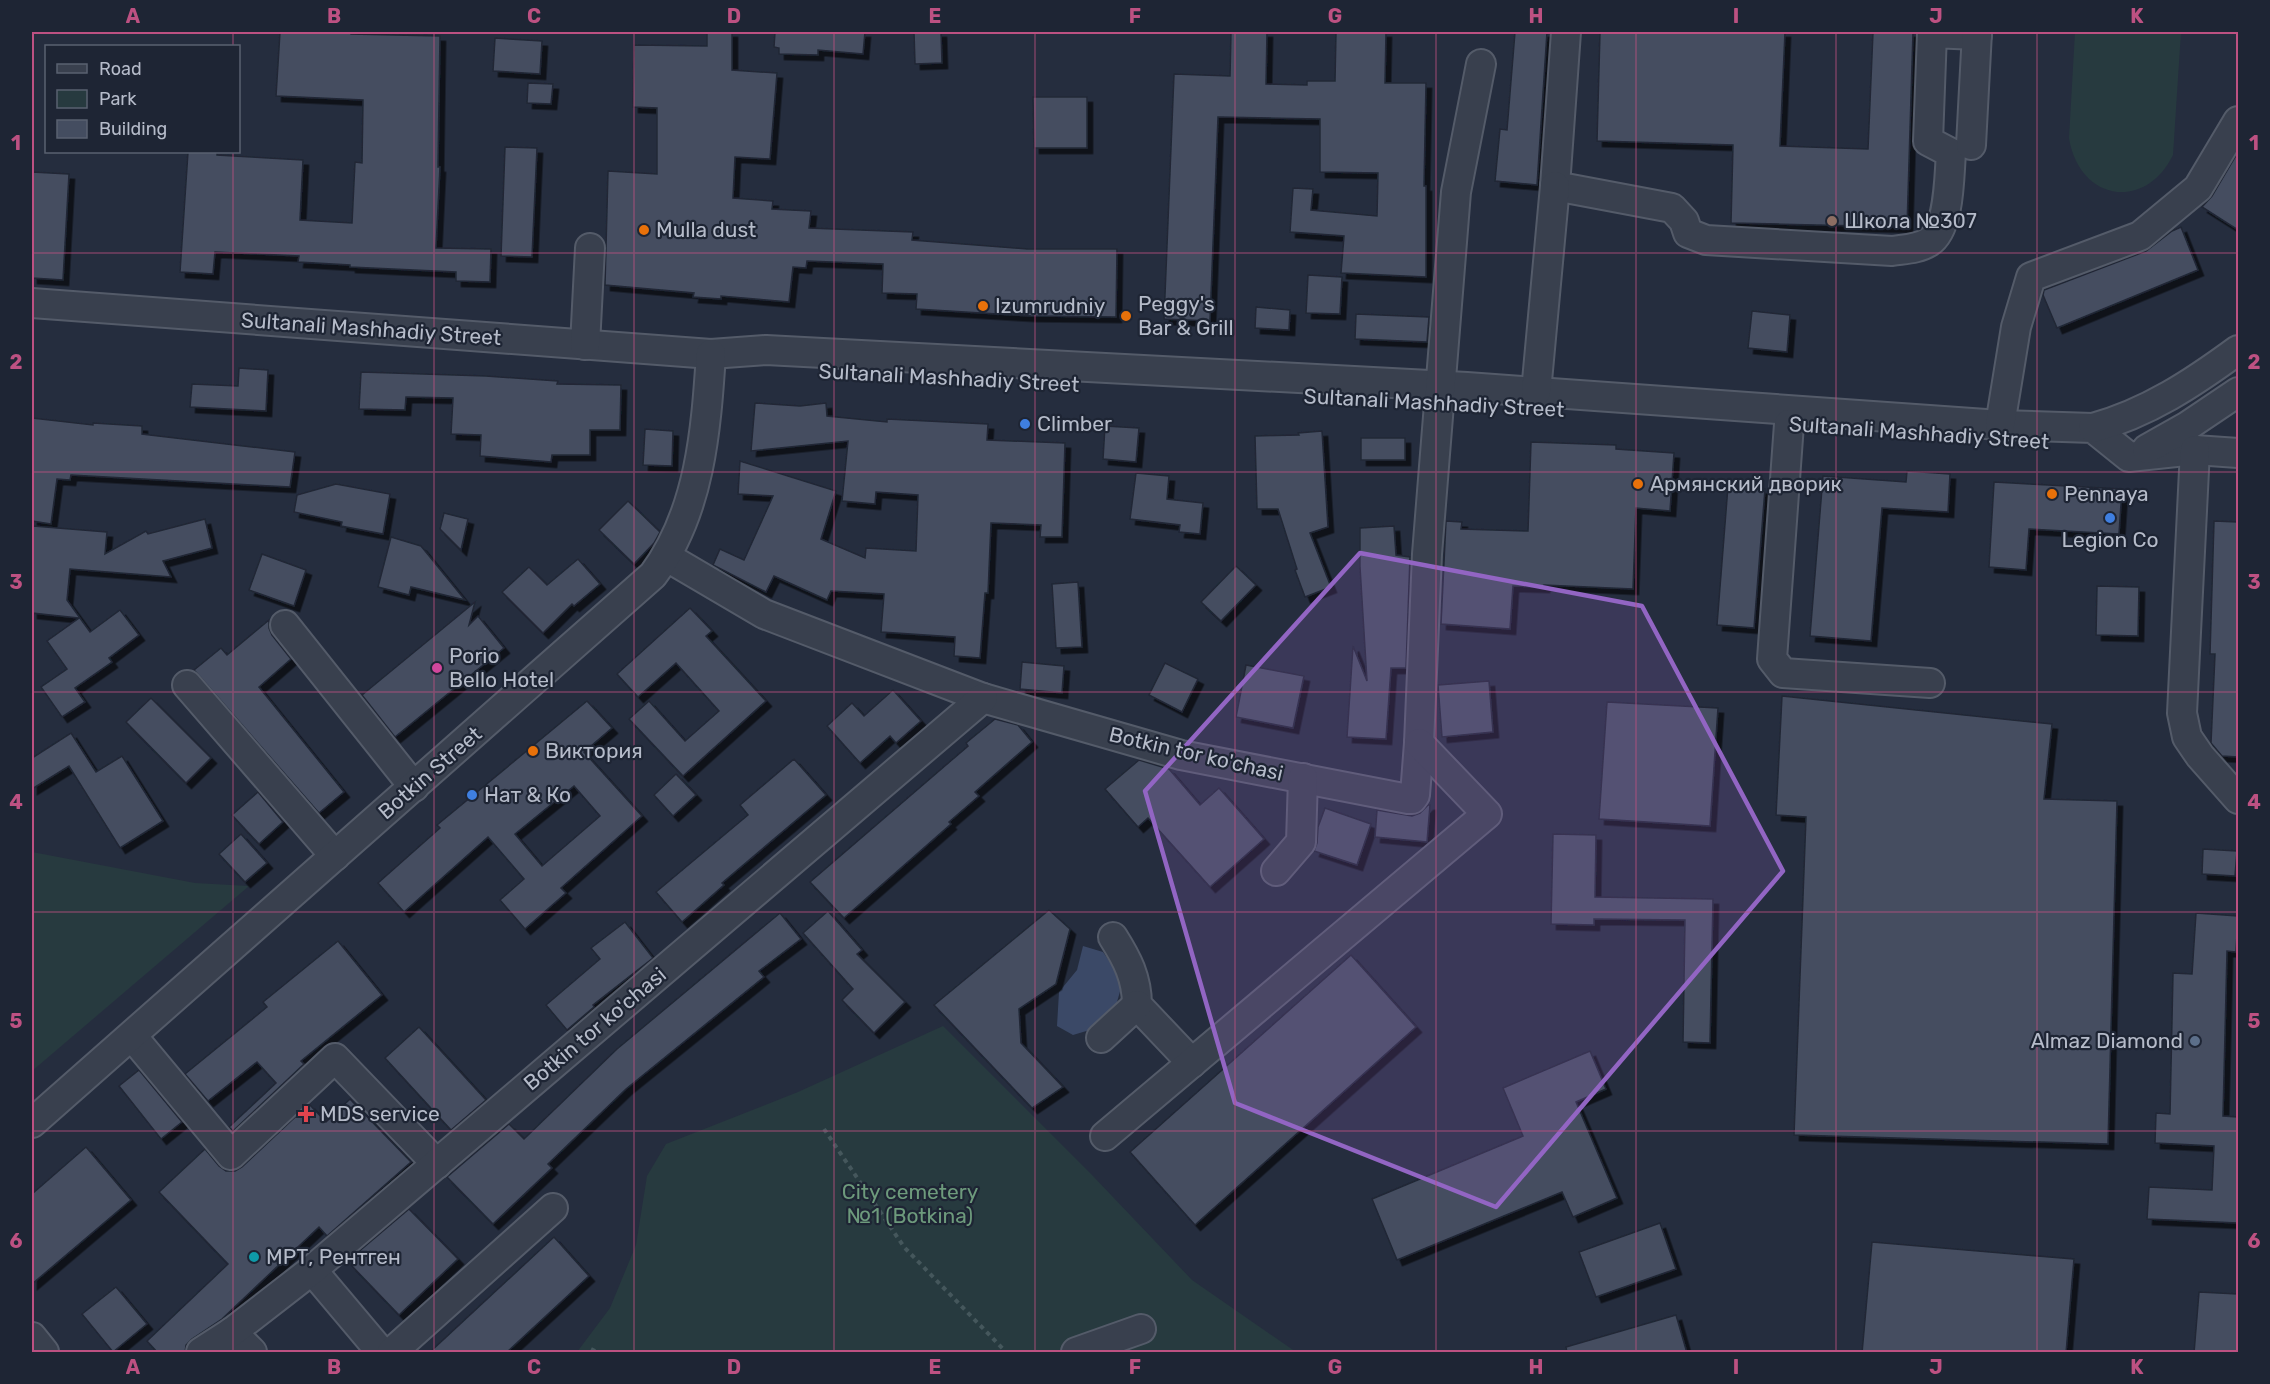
<svg xmlns="http://www.w3.org/2000/svg" width="2270" height="1384" viewBox="0 0 2270 1384" font-family="Rubik,sans-serif">
<defs>
<filter id="shadow"><feDropShadow dx="5.5" dy="5.5" stdDeviation="0" flood-color="#0009"/></filter>
</defs>
<rect width="100%" height="100%" fill="#252d3e"/>
<g fill="#273a3f">
<path d="M2075,32H2181L2173,155C2145,212 2079,201 2069,138Z"/>
<path d="M32,852L195,883L249,886L32,1071Z"/>
<path d="M943,1026L1092,1175L1192,1280L1296,1352H577L610,1308L636,1245L647,1176L666,1144L798,1092Z"/>
</g>
<path fill="#3b4967" d="M1083,946L1103,952L1123,981L1115,1009L1093,1029L1073,1035L1057,1026L1059,992L1077,970Z"/>
<g fill="#444d60" stroke="#202735" stroke-width="1.5" fill-rule="evenodd" filter="url(#shadow)">
<path d="M280,32H351V34L440,36L438,167H440L436,248L491,249L490,282L456,281V272L350,267V265L298,262L299,256L215,252L213,274L180,272L188,152H217V155L303,160L300,220L352,223L355,162L362,163L363,100L276,96Z"/>
<path d="M707,32H732V70L777,73L770,159L735,157L733,198L773,201L772,209L811,211L809,228L913,232L912,240L1028,249H1117L1116,317L1031,316L916,309L917,294L882,293L883,264L807,261L806,268L793,267L789,302L721,296V299L693,297L694,293L605,285L608,171L657,174V108L633,107L634,45L707,46Z"/>
<path d="M775,32H865L863,54L818,50V55L779,54V48L774,47Z"/>
<path d="M914,32H941L942,63L915,64Z"/>
<path d="M1231,32H1267L1266,84L1307,85V81H1335L1336,32H1386L1385,83H1426L1424,186H1426V277L1341,273L1344,236L1290,232L1293,188L1313,189L1311,210L1377,216L1378,173L1320,172V119L1218,117L1210,321L1164,319L1174,74L1230,76Z"/>
<path d="M1515,32H1547L1537,185L1495,181L1500,129L1507,130Z"/>
<path d="M1600,32H1785L1780,146L1868,149L1873,32H1913L1907,227L1731,223L1733,145L1597,141Z"/>
<path d="M495,38L542,41L540,74L493,71Z"/>
<path d="M528,83L553,84L551,104L527,103Z"/>
<path d="M1033,97H1087V148H1034Z"/>
<path d="M505,147L537,148L532,257L501,256Z"/>
<path d="M2238,152V230L2202,207L2212,196Z"/>
<path d="M32,172L69,174L63,280L32,278Z"/>
<path d="M2181,227L2198,270L2057,328L2043,295L2044,290L2146,251L2172,231Z"/>
<path d="M1308,275L1342,277L1340,314L1306,313Z"/>
<path d="M1256,307L1290,310L1289,330L1255,328Z"/>
<path d="M1752,311L1790,315L1787,352L1748,348Z"/>
<path d="M1356,314L1429,317L1427,342L1355,339Z"/>
<path d="M239,368L268,370L266,411L190,407L192,384L238,386Z"/>
<path d="M361,372L486,376L558,381L557,384L621,385L620,430H590V455H552L551,462L480,456L481,435L451,434L453,398L406,397L405,410L359,409Z"/>
<path d="M755,403L800,406L826,403L827,416L887,422V419L988,424L987,440L1065,443L1062,537H1040L1041,525L991,523L988,593H985L980,658L954,656L955,637L881,632L884,594L831,591L827,600L774,576L766,592L713,565L720,549L744,560L773,496L738,494L740,461L836,491L821,539L865,558L866,548L916,551L918,495L876,492L875,504L842,501L848,441L751,451Z"/>
<path d="M32,418L93,425V423L142,426V434L295,452L290,487L71,475L70,480L57,479L51,524L32,521Z"/>
<path d="M1105,426L1139,428L1136,462L1103,459Z"/>
<path d="M645,429L673,431L672,466L643,465Z"/>
<path d="M1322,431L1328,527L1310,533L1331,587L1305,597L1295,570L1297,569L1278,509H1257L1255,436L1299,435L1298,433Z"/>
<rect x="1361" y="438" width="44" height="22"/>
<path d="M1531,442L1616,445V449L1674,453L1670,511L1636,508L1633,589L1544,585V587L1513,586L1510,629L1441,624L1446,521L1462,522L1461,529L1528,531Z"/>
<path d="M1907,471L1950,474L1948,512L1882,508L1871,641L1810,636L1823,476L1906,482Z"/>
<path d="M1136,473L1169,476L1167,499L1203,503L1200,534L1179,532L1180,525L1130,519Z"/>
<path d="M1994,482L2122,489L2119,534L2029,529L2026,570L1989,567Z"/>
<path d="M336,484L390,494L383,534L341,526L342,522L294,512L297,495Z"/>
<path d="M1728,486L1765,489L1754,628L1717,625Z"/>
<path d="M628,501L660,532L654,543L634,564L599,530Z"/>
<path d="M444,513L468,519L461,550L440,529Z"/>
<path d="M205,519L212,548L163,561L171,577L70,569L67,600L90,632L120,610L139,635L109,658L112,662L75,688L85,702L62,717L41,687L67,669L47,641L79,618L32,613L33,526L107,532L105,554L146,531L148,534Z"/>
<path d="M2214,521L2238,522V757L2222,756L2211,743L2215,654H2210Z"/>
<path d="M1394,526L1396,555L1410,557L1406,668H1391L1386,739L1347,737L1353,646L1367,681L1360,567V528Z"/>
<path d="M391,537L421,546L465,600L411,587L409,595L378,587Z"/>
<path d="M262,554L306,570L294,606L249,590Z"/>
<path d="M578,559L600,584L574,606L572,604L543,633L502,592L529,567L547,585Z"/>
<path d="M1236,566L1256,585L1221,621L1201,602Z"/>
<path d="M1078,582L1082,647L1056,648L1052,584Z"/>
<path d="M2097,586L2139,587L2138,636L2096,635Z"/>
<path d="M475,602L469,625L478,616L504,648L395,737L362,695Z"/>
<path d="M690,608L712,631L706,636L766,701L683,776L629,719L649,701L685,741L719,711L676,663L638,697L617,674Z"/>
<path d="M269,620V628L272,635L291,659L259,687L344,792L319,813L194,670L221,648L227,655Z"/>
<path d="M1022,662L1064,666L1062,693L1020,689Z"/>
<path d="M1165,663L1198,679L1182,712L1149,695Z"/>
<path d="M1246,665L1304,676L1293,728L1236,717Z"/>
<path d="M1489,681L1493,732L1442,737L1438,685Z"/>
<path d="M893,690L921,721L896,743L890,736L860,763L827,726L852,703L864,716Z"/>
<path d="M1782,696L2052,724L2044,799L2117,801L2108,1144L1794,1135L1806,817L1776,815Z"/>
<path d="M151,698L211,758L186,783L126,722Z"/>
<path d="M587,701L612,728L584,752L642,816L561,888L566,893L525,929L500,900L524,879L488,837L404,912L378,883L440,828L437,825ZM574,786L600,816L542,866L515,834Z"/>
<path d="M1607,702L1718,708L1710,826L1599,819Z"/>
<path d="M995,719L1018,725L1032,742L975,792L979,796L949,822L951,824L844,918L810,882L968,746L966,743Z"/>
<path d="M71,733L96,772L122,756L163,821L120,848L69,766L32,789V758Z"/>
<path d="M794,759L826,795L722,883L724,885L682,922L656,892L748,815L740,805Z"/>
<path d="M1139,760L1169,769L1200,805L1219,788L1264,839L1210,887L1148,818L1138,827L1105,789Z"/>
<path d="M676,774L696,795L673,816L654,795Z"/>
<path d="M258,792L283,822L259,844L232,815Z"/>
<path d="M1428,805H1430L1427,842L1375,837L1377,810L1412,816L1420,813Z"/>
<path d="M1325,808L1371,824L1357,865L1314,851L1317,843L1318,827Z"/>
<path d="M241,834L267,863L245,882L219,854Z"/>
<path d="M1553,834L1596,835L1595,897L1713,899L1710,1043L1683,1042L1685,920L1594,919V925L1551,924Z"/>
<path d="M2203,849L2237,851L2235,876L2202,874Z"/>
<path d="M1049,910L1070,929L1056,984L1019,1009L1021,1043L1063,1087L1032,1108L934,1005Z"/>
<path d="M828,911L862,950L857,954L905,1002L874,1033L842,1000L853,989L803,933Z"/>
<path d="M780,913L801,939L759,971L764,977L626,1089L548,1164L552,1168L493,1224L447,1177L509,1124L524,1139L617,1049Z"/>
<path d="M2196,913L2238,916L2236,952L2227,951L2223,1116L2238,1117V1223L2147,1219L2149,1187L2212,1190L2214,1146L2155,1143L2156,1113L2170,1114L2173,973L2192,974Z"/>
<path d="M625,922L653,958L593,1005L594,1007L567,1030L546,1005L600,959L591,948Z"/>
<path d="M338,941L382,995L301,1061L304,1064L233,1131L229,1127L276,1083L257,1062L208,1101L185,1074L267,1007L263,1002Z"/>
<path d="M1351,955L1416,1027L1195,1225L1130,1152Z"/>
<path d="M419,1027L486,1100L451,1130L385,1058Z"/>
<path d="M1590,1051L1606,1089L1576,1102L1617,1198L1573,1217L1562,1192L1397,1260L1372,1199L1523,1136L1503,1088Z"/>
<path d="M139,1070L182,1122L161,1139L119,1086Z"/>
<path d="M350,1099L411,1162L327,1236L319,1227L222,1319L192,1339L186,1345L185,1353H158L147,1341L228,1264L159,1192L205,1149L219,1166L226,1171H235L242,1167L309,1104L326,1122Z"/>
<path d="M86,1147L131,1200L32,1284V1194Z"/>
<path d="M409,1209L458,1259L399,1315L351,1265L353,1263L350,1259Z"/>
<path d="M1660,1223L1676,1269L1596,1297L1579,1252Z"/>
<path d="M554,1237L589,1276L506,1353H429Z"/>
<path d="M1872,1242L2074,1259L2066,1353H1862Z"/>
<path d="M116,1287L147,1324L113,1352L82,1314Z"/>
<path d="M2199,1292L2238,1294V1353H2194Z"/>
<path d="M1676,1315L1687,1353H1567L1566,1347Z"/>
</g>
<g fill="none" stroke-linecap="round" stroke-linejoin="round">
<defs>
<g id="minor">
<path d="M1566,32L1555,186L1672,208L1684,221L1688,233L1706,240L1892,251C1905,249 1918,249 1929,242C1950,229 1949,176 1951,153L1928,141L1932,33L1977,35"/>
<path d="M1971,145L1977,32"/>
<path d="M32,303L711,354L766,350L1467,387L2000,425L2093,428L2129,457L2195,450L2238,453"/>
<path d="M585,345L590,248"/>
<path d="M1536,392L1555,186"/>
<path d="M1789,424L1772,659L1783,673L1930,683"/>
<path d="M2000,425L2016,327L2031,277L2140,236L2198,188L2238,121"/>
<path d="M2093,428C2148,413 2193,383 2238,350"/>
<path d="M2147,449L2186,427L2238,392"/>
<path d="M2195,450L2182,713L2187,737L2200,756L2238,799"/>
<path d="M667,557L764,614L983,698L1181,755L1408,799H1412L1415,795L1419,743L1427,554L1456,192L1481,64"/>
<path d="M285,625L414,787"/>
<path d="M187,685L335,856"/>
<path d="M1276,871L1301,842L1303,778"/>
<path d="M1113,937C1127,959 1137,978 1137,1005L1192,1063"/>
<path d="M132,1036L231,1155L335,1058L437,1164"/>
<path d="M1101,1038L1137,1005"/>
<path d="M32,1123L653,575C700,512 706,431 711,354"/>
<path d="M1105,1136L1487,814L1419,743"/>
<path d="M312,1270L381,1352"/>
<path d="M232,1332L252,1352"/>
<path d="M32,1337L44,1352"/>
<path d="M201,1352L232,1332L312,1270L983,698"/>
<path d="M392,1352L553,1208"/>
<path d="M1076,1352L1141,1329"/>
</g>
</defs>
<use href="#minor" stroke="#545b69" stroke-width="32"/>
<g stroke="#45575c" stroke-width="4" stroke-dasharray="4.5 4.5" stroke-linecap="butt">
<path d="M824,1129L904,1247L1006,1352"/>
<path d="M591,1349L597,1352"/>
</g>
<use href="#minor" stroke="#39404e" stroke-width="28"/>
</g>
<path fill="#9265c3" fill-opacity="0.2" stroke="#9265c3" stroke-width="4.5" stroke-linejoin="round" d="M1360,553L1642,606L1783,871L1496,1207L1235,1103L1145,791Z"/>
<path fill="none" stroke="#bd5182" stroke-width="1.5" stroke-opacity="0.55" d="M233,32V46M434,32V1352M634,32V1352M834,32V1352M1035,32V1352M1235,32V1352M1436,32V1352M1636,32V1352M1836,32V1352M2037,32V1352M233,152V1352M32,253H2238M32,472H2238M32,692H2238M32,912H2238M32,1131H2238"/>
<circle fill="#8d6e63" stroke="#1e2534" stroke-width="2" cx="1832" cy="221" r="6"/>
<g fill="#e8710a" stroke="#1e2534" stroke-width="2">
<circle cx="644" cy="230" r="6"/>
<circle cx="983" cy="306" r="6"/>
<circle cx="1126" cy="316" r="6"/>
<circle cx="1638" cy="484" r="6"/>
<circle cx="2052" cy="494" r="6"/>
<circle cx="533" cy="751" r="6"/>
</g>
<g fill="#3f7fe0" stroke="#1e2534" stroke-width="2">
<circle cx="1025" cy="424" r="6"/>
<circle cx="2110" cy="518" r="6"/>
<circle cx="472" cy="795" r="6"/>
</g>
<circle fill="#d1479c" stroke="#1e2534" stroke-width="2" cx="437" cy="668" r="6"/>
<circle fill="#5c6f8a" stroke="#1e2534" stroke-width="2" cx="2195" cy="1041" r="6"/>
<path fill="#e0444e" stroke="#1e2534" stroke-width="2" d="M303 1105h6v6h6v6h-6v6h-6v-6h-6v-6h6z"/>
<circle fill="#0f9aa8" stroke="#1e2534" stroke-width="2" cx="254" cy="1257" r="6"/>
<g text-anchor="middle" stroke-width="4.5" stroke-linejoin="round" paint-order="stroke">
<g font-size="21" fill="#b5bbc9" stroke="#1e2534" text-anchor="start">
<text x="1844" y="228">Школа №307</text>
<text x="656" y="237">Mulla dust</text>
<text x="1138" y="311">Peggy's<tspan x="1138" dy="24">Bar &amp; Grill</tspan></text>
<text x="995" y="313">Izumrudniy</text>
<text x="1037" y="431">Climber</text>
<text x="1650" y="491">Армянский дворик</text>
<text x="2064" y="501">Pennaya</text>
<text x="2110" y="547" text-anchor="middle">Legion Co</text>
<text x="449" y="663">Porio<tspan x="449" dy="24">Bello Hotel</tspan></text>
<text x="545" y="758">Виктория</text>
<text x="484" y="802">Нат &amp; Ко</text>
<text x="2183" y="1048" text-anchor="end">Almaz Diamond</text>
<text x="320" y="1121">MDS service</text>
<text x="266" y="1264">МРТ, Рентген</text>
</g>
<g font-size="21" fill="#b5bbc9" stroke="#1e2534">
<text transform="translate(371 329) rotate(4)" y="7">Sultаnali Mashhadiy Street</text>
<text transform="translate(949 378) rotate(3)" y="7">Sultаnali Mashhadiy Street</text>
<text transform="translate(1434 403) rotate(3)" y="7">Sultаnali Mashhadiy Street</text>
<text transform="translate(1919 433) rotate(4)" y="7">Sultаnali Mashhadiy Street</text>
<text transform="translate(1196 754) rotate(13)" y="7">Botkin tor ko'chasi</text>
<text transform="translate(430 773) rotate(-41)" y="7">Botkin Street</text>
<text transform="translate(595 1029) rotate(-40)" y="7">Botkin tor ko'chasi</text>
</g>
<g font-size="21" fill="#6d9a7c" stroke="#1e2534">
<text x="910" y="1199">City cemetery<tspan x="910" dy="24">№1 (Botkina)</tspan></text>
</g>
</g>
<rect width="2270" height="1384" fill="none" stroke="#1e2534" stroke-width="66"/>
<rect x="45" y="45" width="195" height="108" fill="#1e2534" stroke="#5a6170" stroke-width="1.5"/>
<rect x="57" y="64" width="30" height="9" fill="#39404e" stroke="#5a6170" stroke-width="1.5"/>
<text x="99" y="75" font-size="18" fill="#b5bbc9">Road</text>
<rect x="57" y="90" width="30" height="18" fill="#273a3f" stroke="#5a6170" stroke-width="1.5"/>
<text x="99" y="105" font-size="18" fill="#b5bbc9">Park</text>
<rect x="57" y="120" width="30" height="18" fill="#444d60" stroke="#5a6170" stroke-width="1.5"/>
<text x="99" y="135" font-size="18" fill="#b5bbc9">Building</text>
<rect x="33" y="33" width="2204" height="1318" fill="none" stroke="#bd5182" stroke-width="2"/>
<g font-size="20" text-anchor="middle" font-weight="bold" fill="#bd5182">
<text x="133" y="23">A</text>
<text x="334" y="23">B</text>
<text x="534" y="23">C</text>
<text x="734" y="23">D</text>
<text x="935" y="23">E</text>
<text x="1135" y="23">F</text>
<text x="1335" y="23">G</text>
<text x="1536" y="23">H</text>
<text x="1736" y="23">I</text>
<text x="1936" y="23">J</text>
<text x="2137" y="23">K</text>
<text x="16" y="150">1</text>
<text x="2254" y="150">1</text>
<text x="16" y="369">2</text>
<text x="2254" y="369">2</text>
<text x="16" y="589">3</text>
<text x="2254" y="589">3</text>
<text x="16" y="809">4</text>
<text x="2254" y="809">4</text>
<text x="16" y="1028">5</text>
<text x="2254" y="1028">5</text>
<text x="16" y="1248">6</text>
<text x="2254" y="1248">6</text>
<text x="133" y="1374">A</text>
<text x="334" y="1374">B</text>
<text x="534" y="1374">C</text>
<text x="734" y="1374">D</text>
<text x="935" y="1374">E</text>
<text x="1135" y="1374">F</text>
<text x="1335" y="1374">G</text>
<text x="1536" y="1374">H</text>
<text x="1736" y="1374">I</text>
<text x="1936" y="1374">J</text>
<text x="2137" y="1374">K</text>
</g>
</svg>
